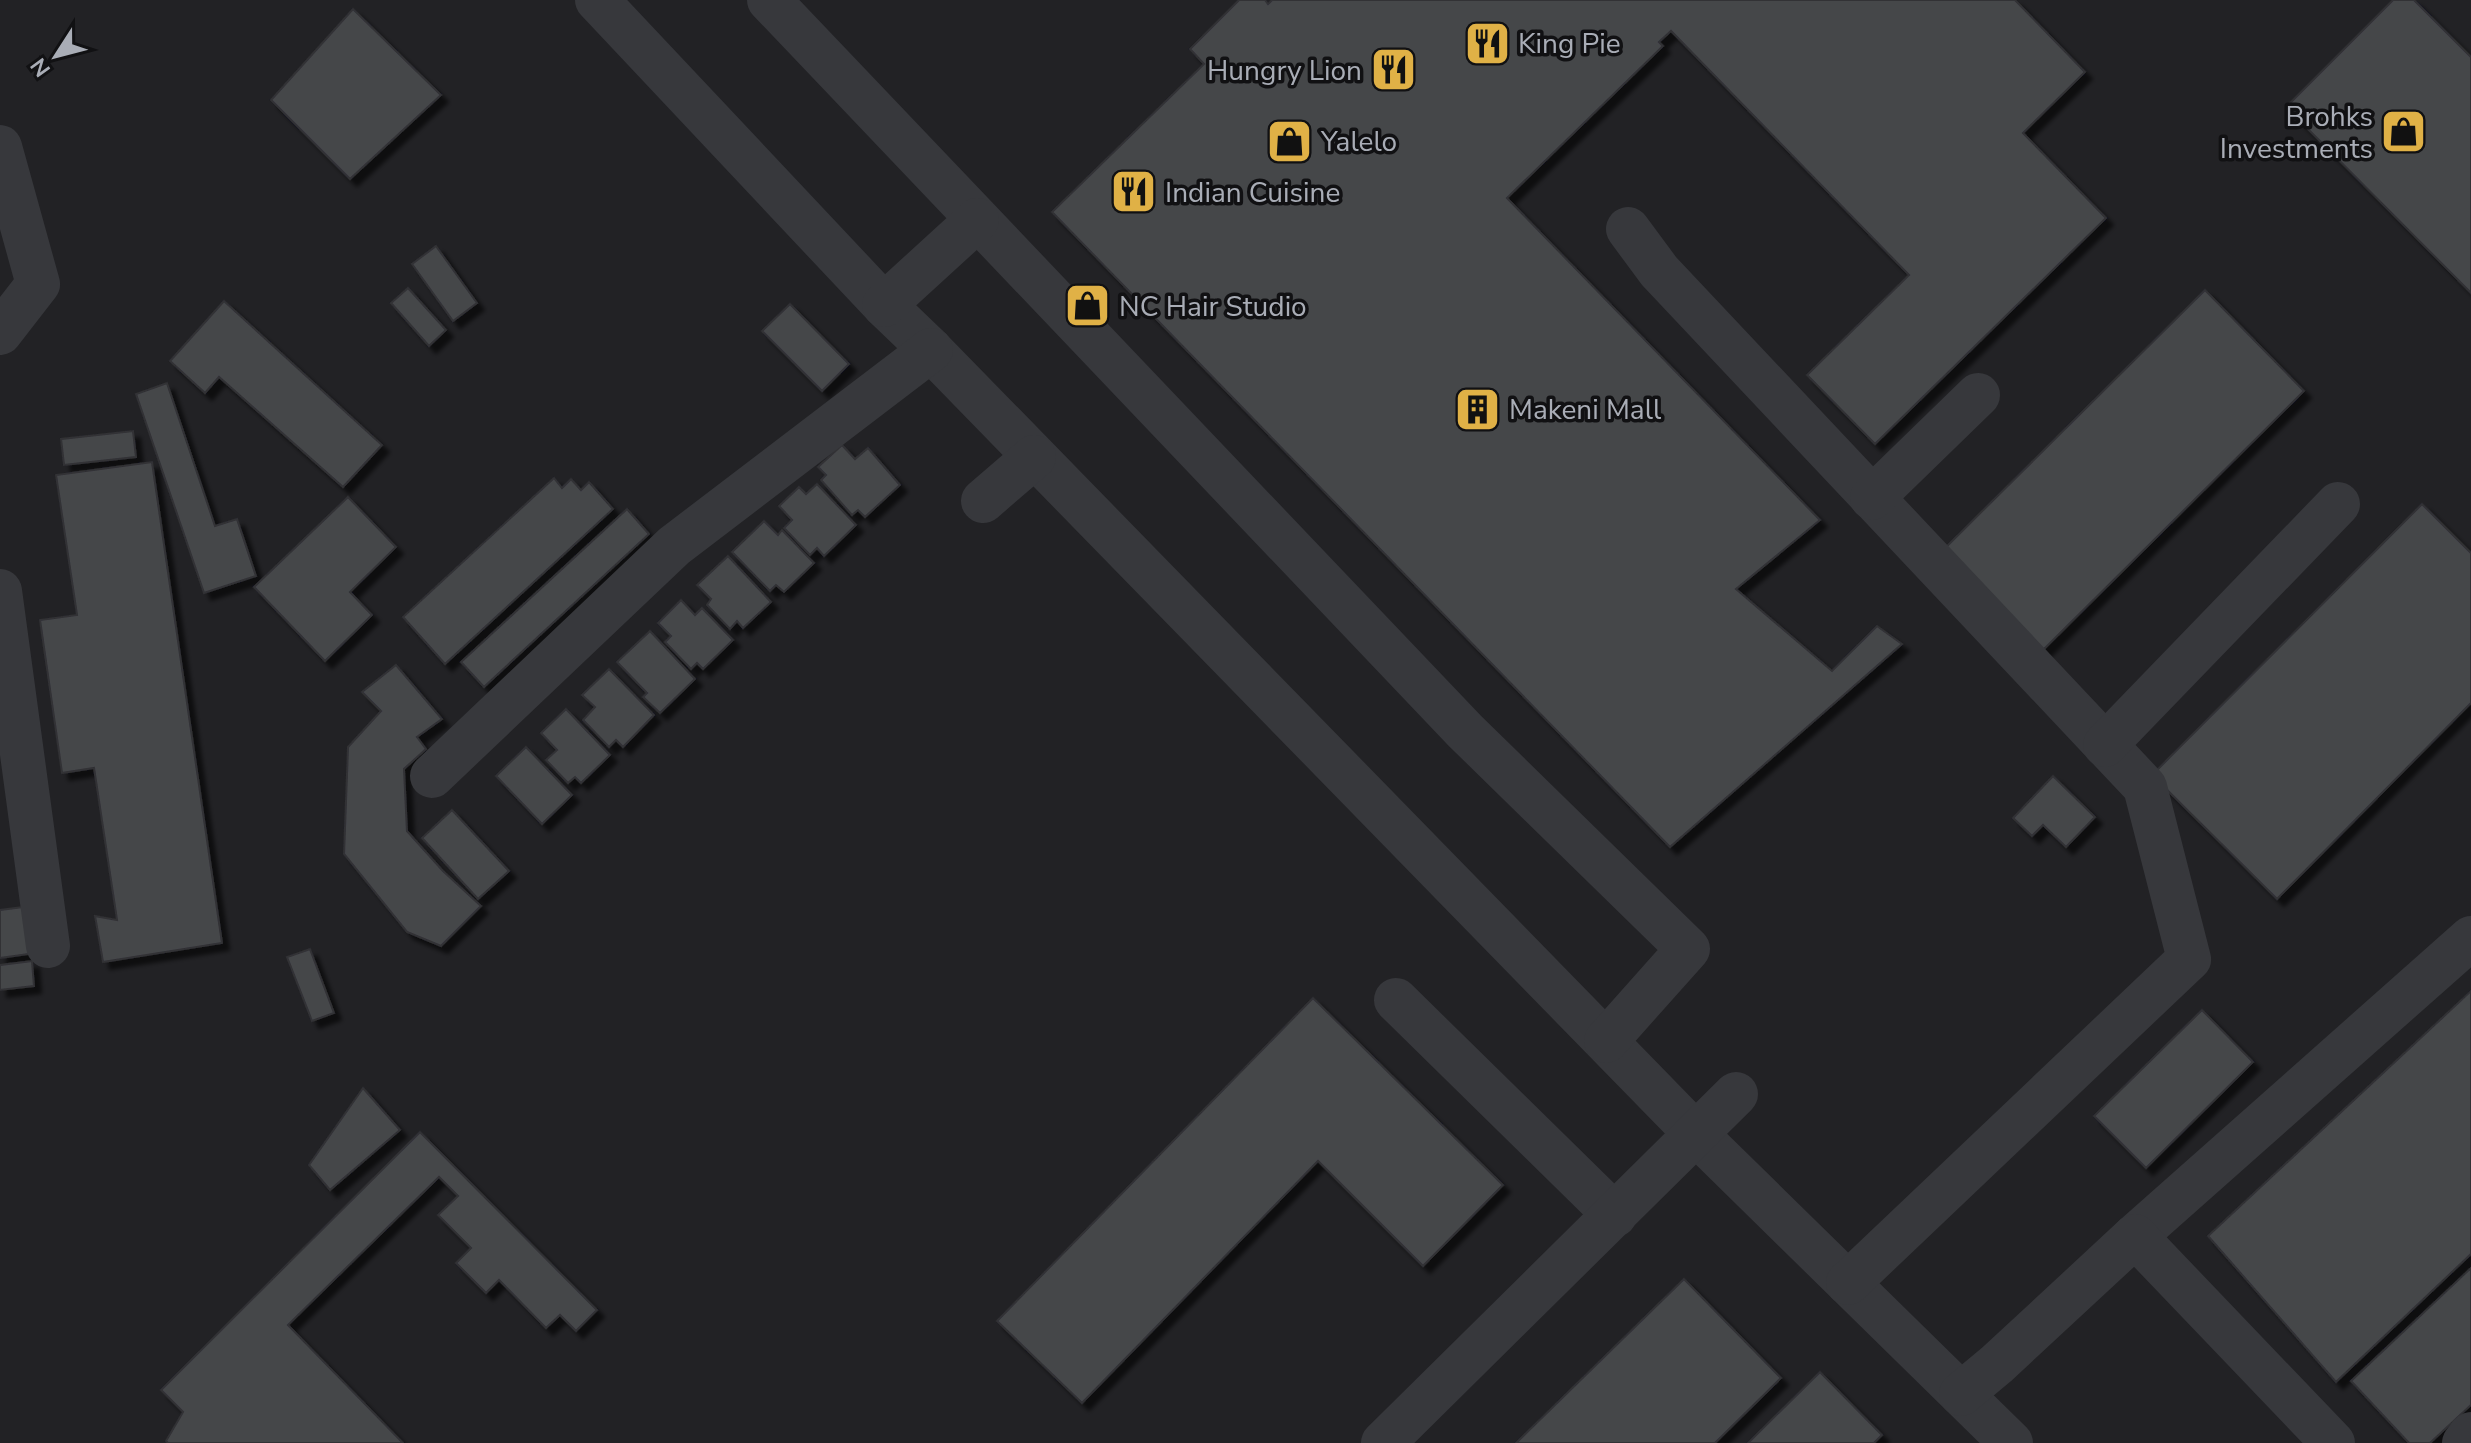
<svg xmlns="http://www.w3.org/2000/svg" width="2471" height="1443" viewBox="0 0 2471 1443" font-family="'Nunito Sans',sans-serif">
<defs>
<filter id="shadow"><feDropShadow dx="7" dy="7" stdDeviation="2" flood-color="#0009"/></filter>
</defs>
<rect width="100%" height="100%" fill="#161618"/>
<rect fill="#222225" x="0" y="0" width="2471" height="1443"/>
<g fill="#45464a" stroke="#303034" stroke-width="2" filter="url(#shadow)">
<path d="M1239,0H1265L1268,4L1272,0H2015L2085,72L2023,133L2106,218L1875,444L1807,375L1909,275L1671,31L1659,42L1663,46L1507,198L1820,520L1736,589L1832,671L1877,626L1902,644L1670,847L1052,212L1204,64L1190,49Z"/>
<path d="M2393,0H2414L2471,57V293L2286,107Z"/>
<path d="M353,9L441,95L350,179L271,100Z"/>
<path d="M436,246L477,303L453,321L412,264Z"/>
<path d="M408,288L446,330L429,346L391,303Z"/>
<path d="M2205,290L2304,391L2035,658L1935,558Z"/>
<path d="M224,301L382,445L343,487L219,377L205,393L170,361Z"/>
<path d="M790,304L849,364L822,391L762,331Z"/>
<path d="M167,383L215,526L237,519L256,576L204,593L136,394Z"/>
<path d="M133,431L136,457L64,465L61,439Z"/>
<path d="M842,445L855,459L868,448L900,485L865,517L858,510L852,515L821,480L826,475L818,467Z"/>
<path d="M152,462L222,943L103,962L95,916L117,920L94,768L62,773L40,620L77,615L56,475Z"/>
<path d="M554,478L562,488L571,479L581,490L589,482L613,509L445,664L403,617Z"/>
<path d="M817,484L856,525L824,556L817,548L810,555L784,528L792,520L779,506L799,487L806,494Z"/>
<path d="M348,497L396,547L350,592L372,615L325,661L254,587Z"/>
<path d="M2422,504L2471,553V703L2277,899L2152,775Z"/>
<path d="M627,509L649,534L484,687L461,662Z"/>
<path d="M764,521L778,535L782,530L814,563L784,592L776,585L770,591L732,552Z"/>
<path d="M728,556L771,602L743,628L737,621L730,629L707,605L711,599L697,585Z"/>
<path d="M681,600L695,615L702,608L733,640L703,669L697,663L691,669L665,642L671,636L658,623Z"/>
<path d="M650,631L695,679L660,713L643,697L647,693L617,662Z"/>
<path d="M396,665L442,719L417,737L426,749L404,769L407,831L443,871L481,906L441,946L407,932L344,854L348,747L381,711L362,692Z"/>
<path d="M609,669L654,715L623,747L616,740L609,747L583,720L595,707L582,695Z"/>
<path d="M566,709L610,755L581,783L575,777L568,783L546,760L557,750L541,733Z"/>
<path d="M526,747L572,795L542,824L496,776Z"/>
<path d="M2053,776L2095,817L2066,847L2043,825L2032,836L2013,818Z"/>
<path d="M452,810L509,871L478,899L422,838Z"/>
<path d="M23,907L29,954L0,958V910Z"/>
<path d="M310,949L334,1013L312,1021L287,957Z"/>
<path d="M32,961L34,986L0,990V965Z"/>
<path d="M2471,991V1254L2336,1382L2208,1236Z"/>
<path d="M1313,998L1503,1185L1423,1266L1318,1161L1082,1403L997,1321Z"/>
<path d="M2202,1010L2253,1062L2146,1168L2094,1116Z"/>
<path d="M363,1088L400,1130L330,1190L309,1165Z"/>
<path d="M420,1132L597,1310L576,1331L560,1315L546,1328L499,1280L486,1293L456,1263L471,1248L438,1215L458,1196L439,1177L288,1325L403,1443H168L166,1441L183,1412L161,1390Z"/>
<path d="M2471,1268V1405L2430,1443H2409L2351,1381Z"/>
<path d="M1684,1279L1781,1378L1715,1443H1516Z"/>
<path d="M1820,1372L1882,1435L1874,1443H1748Z"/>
</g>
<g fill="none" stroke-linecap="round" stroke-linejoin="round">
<g stroke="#37383c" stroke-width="44">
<path d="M597,0L884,305L931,350L1696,1134L2011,1443"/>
<path d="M769,0L1465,731L1688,949L1606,1041"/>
<path d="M0,147L38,284L0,333"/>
<path d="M1628,229L1659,271L2145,787L2189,959L1848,1283"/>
<path d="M884,305L977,220"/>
<path d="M1872,498L1978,395"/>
<path d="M983,501L1034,457"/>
<path d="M0,591L48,946"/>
<path d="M2105,745L2338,504"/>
<path d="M432,776L674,546L931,350"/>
<path d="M1396,1000L1615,1215"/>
<path d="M2135,1236L2471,938"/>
<path d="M1961,1394L1997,1364L2135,1236L2333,1443"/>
<path d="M1383,1443L1736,1094"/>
<path d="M2464,1443L2471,1434"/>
</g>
</g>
<defs>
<symbol id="restaurant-square" viewBox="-11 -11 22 22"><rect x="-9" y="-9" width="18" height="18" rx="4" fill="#e0b146" stroke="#111113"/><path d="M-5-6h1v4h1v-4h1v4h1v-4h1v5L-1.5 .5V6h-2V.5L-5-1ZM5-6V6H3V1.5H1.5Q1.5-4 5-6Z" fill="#111"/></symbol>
<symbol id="shop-square" viewBox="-11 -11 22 22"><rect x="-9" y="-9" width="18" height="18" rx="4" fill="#e0b146" stroke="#111113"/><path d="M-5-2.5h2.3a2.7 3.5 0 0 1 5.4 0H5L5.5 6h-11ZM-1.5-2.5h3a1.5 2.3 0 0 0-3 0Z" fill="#111"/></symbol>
<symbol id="building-square" viewBox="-11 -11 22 22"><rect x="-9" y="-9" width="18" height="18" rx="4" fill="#e0b146" stroke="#111113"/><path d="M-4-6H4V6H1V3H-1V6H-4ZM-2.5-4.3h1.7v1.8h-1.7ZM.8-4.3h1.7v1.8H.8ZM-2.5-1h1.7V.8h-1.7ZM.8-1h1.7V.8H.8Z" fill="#111"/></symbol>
</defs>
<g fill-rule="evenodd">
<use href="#restaurant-square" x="1462" y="18" width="51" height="51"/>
<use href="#restaurant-square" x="1368" y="44" width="51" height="51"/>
<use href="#shop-square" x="2378" y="106" width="51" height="51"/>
<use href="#shop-square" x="1264" y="116" width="51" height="51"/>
<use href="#restaurant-square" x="1108" y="166" width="51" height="51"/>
<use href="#shop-square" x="1062" y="280" width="51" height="51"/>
<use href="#building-square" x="1452" y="384" width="51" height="51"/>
</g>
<g text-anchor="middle" stroke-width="7" stroke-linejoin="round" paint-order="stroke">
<g font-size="28" fill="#a9adb6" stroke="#111113" text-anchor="start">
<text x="1518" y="53">King Pie</text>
<text x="1362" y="80" text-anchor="end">Hungry Lion</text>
<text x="2373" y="126" text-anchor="end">Brohks<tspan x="2373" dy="32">Investments</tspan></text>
<text x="1321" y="151">Yalelo</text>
<text x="1165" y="202">Indian Cuisine</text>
<text x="1119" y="316">NC Hair Studio</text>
<text x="1509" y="419">Makeni Mall</text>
</g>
</g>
<g transform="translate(56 56) rotate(234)" stroke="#111113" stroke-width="6" paint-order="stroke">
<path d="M0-6L14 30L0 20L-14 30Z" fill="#a9adb6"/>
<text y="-12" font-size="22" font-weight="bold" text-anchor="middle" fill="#a9adb6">N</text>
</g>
</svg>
